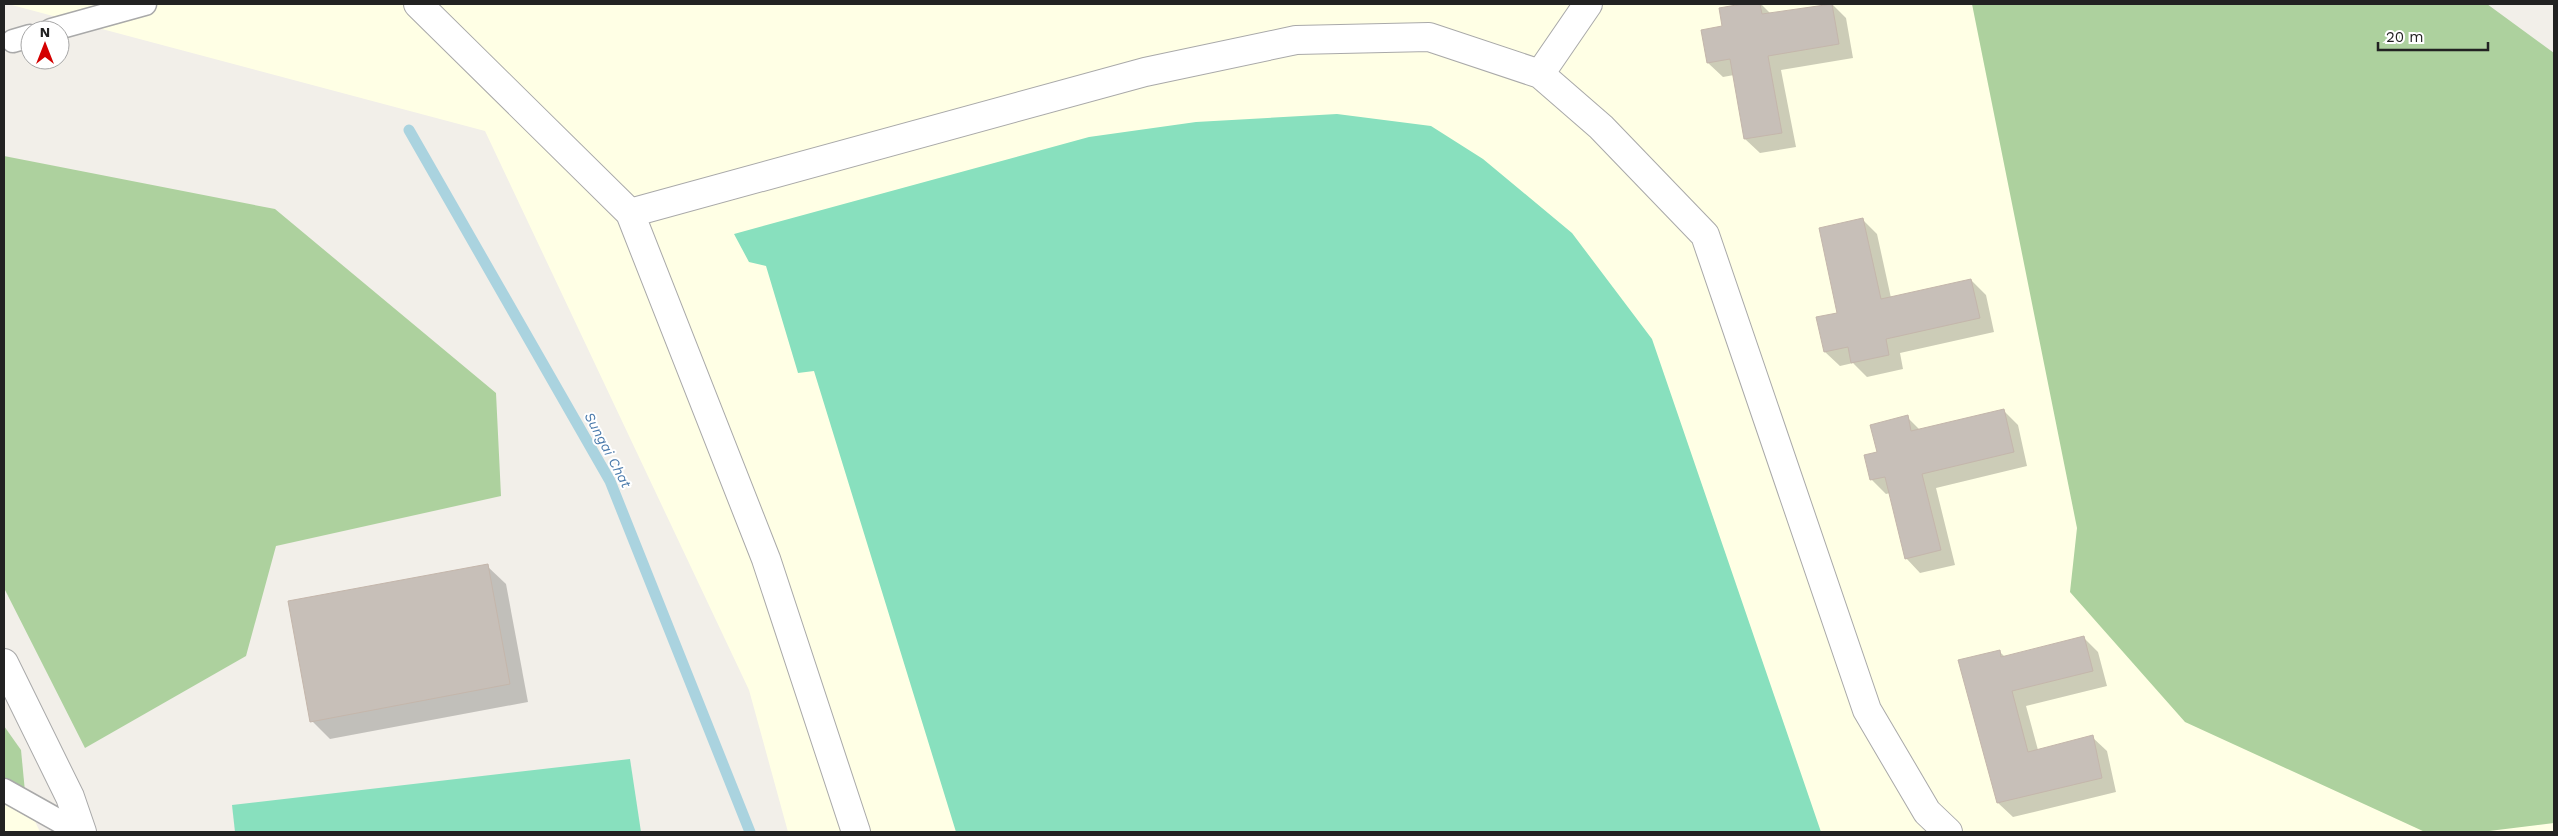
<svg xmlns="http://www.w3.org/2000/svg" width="2558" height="836" viewBox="0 0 2558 836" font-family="'Work Sans',sans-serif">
<rect width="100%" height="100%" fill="#f2efe9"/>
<g fill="#ffffe5">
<path d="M8,4H2485L2554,67V832H788L749,690L485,131Z"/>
<path d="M4,787L26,802L40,832H4Z"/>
</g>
<g fill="#add19e">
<path d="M1972,4H2487L2554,53V823L2481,832H2425L2185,722L2070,592L2077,528Z"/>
<path d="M4,156L275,209L496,393L501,496L276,546L246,656L85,748L4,588Z"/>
<path d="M4,726L21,750L26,802L4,787Z"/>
</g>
<g fill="#88e0be">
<path d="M1337,114L1431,126L1483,159L1572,233L1652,339L1821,832H956L814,371L798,373L766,266L749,262L734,234L1089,137L1196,122Z"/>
<path d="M630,759L641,832H235L232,805Z"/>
</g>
<g fill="#0003">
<path d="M1749,4H1761L1771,14L1832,4L1846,18L1853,58L1781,70L1796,147L1760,153L1745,139L1734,75L1723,77L1708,63L1723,27L1720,9Z"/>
<path d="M1863,220L1877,234L1891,298L1971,280L1986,295L1994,332L1900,353L1903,369L1867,377L1853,363L1840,366L1825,352L1839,314Z"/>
<path d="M2003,410L2018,425L2027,466L1936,488L1955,565L1920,573L1906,558L1890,493L1886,494L1871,479L1879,453L1907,417L1920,430Z"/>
<path d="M487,566L506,584L528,702L330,739L312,721Z"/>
<path d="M2084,638L2098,652L2107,686L2026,706L2038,750L2092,737L2107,751L2116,792L2013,817L1998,803L1960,661L2000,652L2005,657Z"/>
</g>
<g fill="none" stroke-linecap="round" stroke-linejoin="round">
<path stroke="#aad3df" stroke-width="11" d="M409,130L610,481L750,832"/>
</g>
<g fill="#c7bfb8" stroke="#c4b6ab">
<path d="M1742,4H1760L1762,14L1832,4L1839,44L1768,56L1782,133L1744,139L1730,59L1707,63L1701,30L1722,26L1719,8Z"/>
<path d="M1863,218L1881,299L1971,279L1980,318L1886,339L1889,355L1851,363L1848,347L1824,352L1816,317L1837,313L1819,228Z"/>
<path d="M2004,409L2014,452L1922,474L1941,550L1905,559L1885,477L1870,480L1864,455L1877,452L1870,425L1908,415L1911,431Z"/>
<path d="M488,564L510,684L310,722L288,601Z"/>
<path d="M2084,636L2093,671L2012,691L2028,752L2093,735L2102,778L1997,803L1958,660L2000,650L2001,657Z"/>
</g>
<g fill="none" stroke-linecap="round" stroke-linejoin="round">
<defs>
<g id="lane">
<path d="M51,30L145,4"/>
<path d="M13,41L30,36"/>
<path d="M4,790L79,832"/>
</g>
<g id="street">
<path d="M418,4L630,213L766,559L856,832"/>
<path d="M1540,74L1588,4"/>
<path d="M630,213L1145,72L1296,40L1429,37L1540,74L1601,127L1705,235L1867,710L1927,812L1948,832"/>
<path d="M4,663L70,797L82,832"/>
</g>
</defs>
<use href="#lane" stroke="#a9a9a9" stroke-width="25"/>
<use href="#street" stroke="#a9a9a9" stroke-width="30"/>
<use href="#lane" stroke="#fff" stroke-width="22"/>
<use href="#street" stroke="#fff" stroke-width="28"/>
</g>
<g text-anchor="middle" stroke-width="4" stroke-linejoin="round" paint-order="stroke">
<g font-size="14" font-style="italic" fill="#4a7aab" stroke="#fff">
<text transform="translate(608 450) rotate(62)" y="5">Sungai Chat</text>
</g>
</g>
<rect width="2558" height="836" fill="none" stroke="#222222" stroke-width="10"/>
<g transform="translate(45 45)"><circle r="24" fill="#ffffff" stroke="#a7a7a7"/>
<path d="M0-4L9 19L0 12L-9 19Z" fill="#d40000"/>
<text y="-8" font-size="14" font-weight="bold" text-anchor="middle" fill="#222222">N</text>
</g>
<path d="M2378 42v8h110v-8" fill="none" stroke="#222222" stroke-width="2.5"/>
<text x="2386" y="42" font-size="15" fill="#222222" stroke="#ffffff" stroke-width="4" paint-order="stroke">20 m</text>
</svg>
